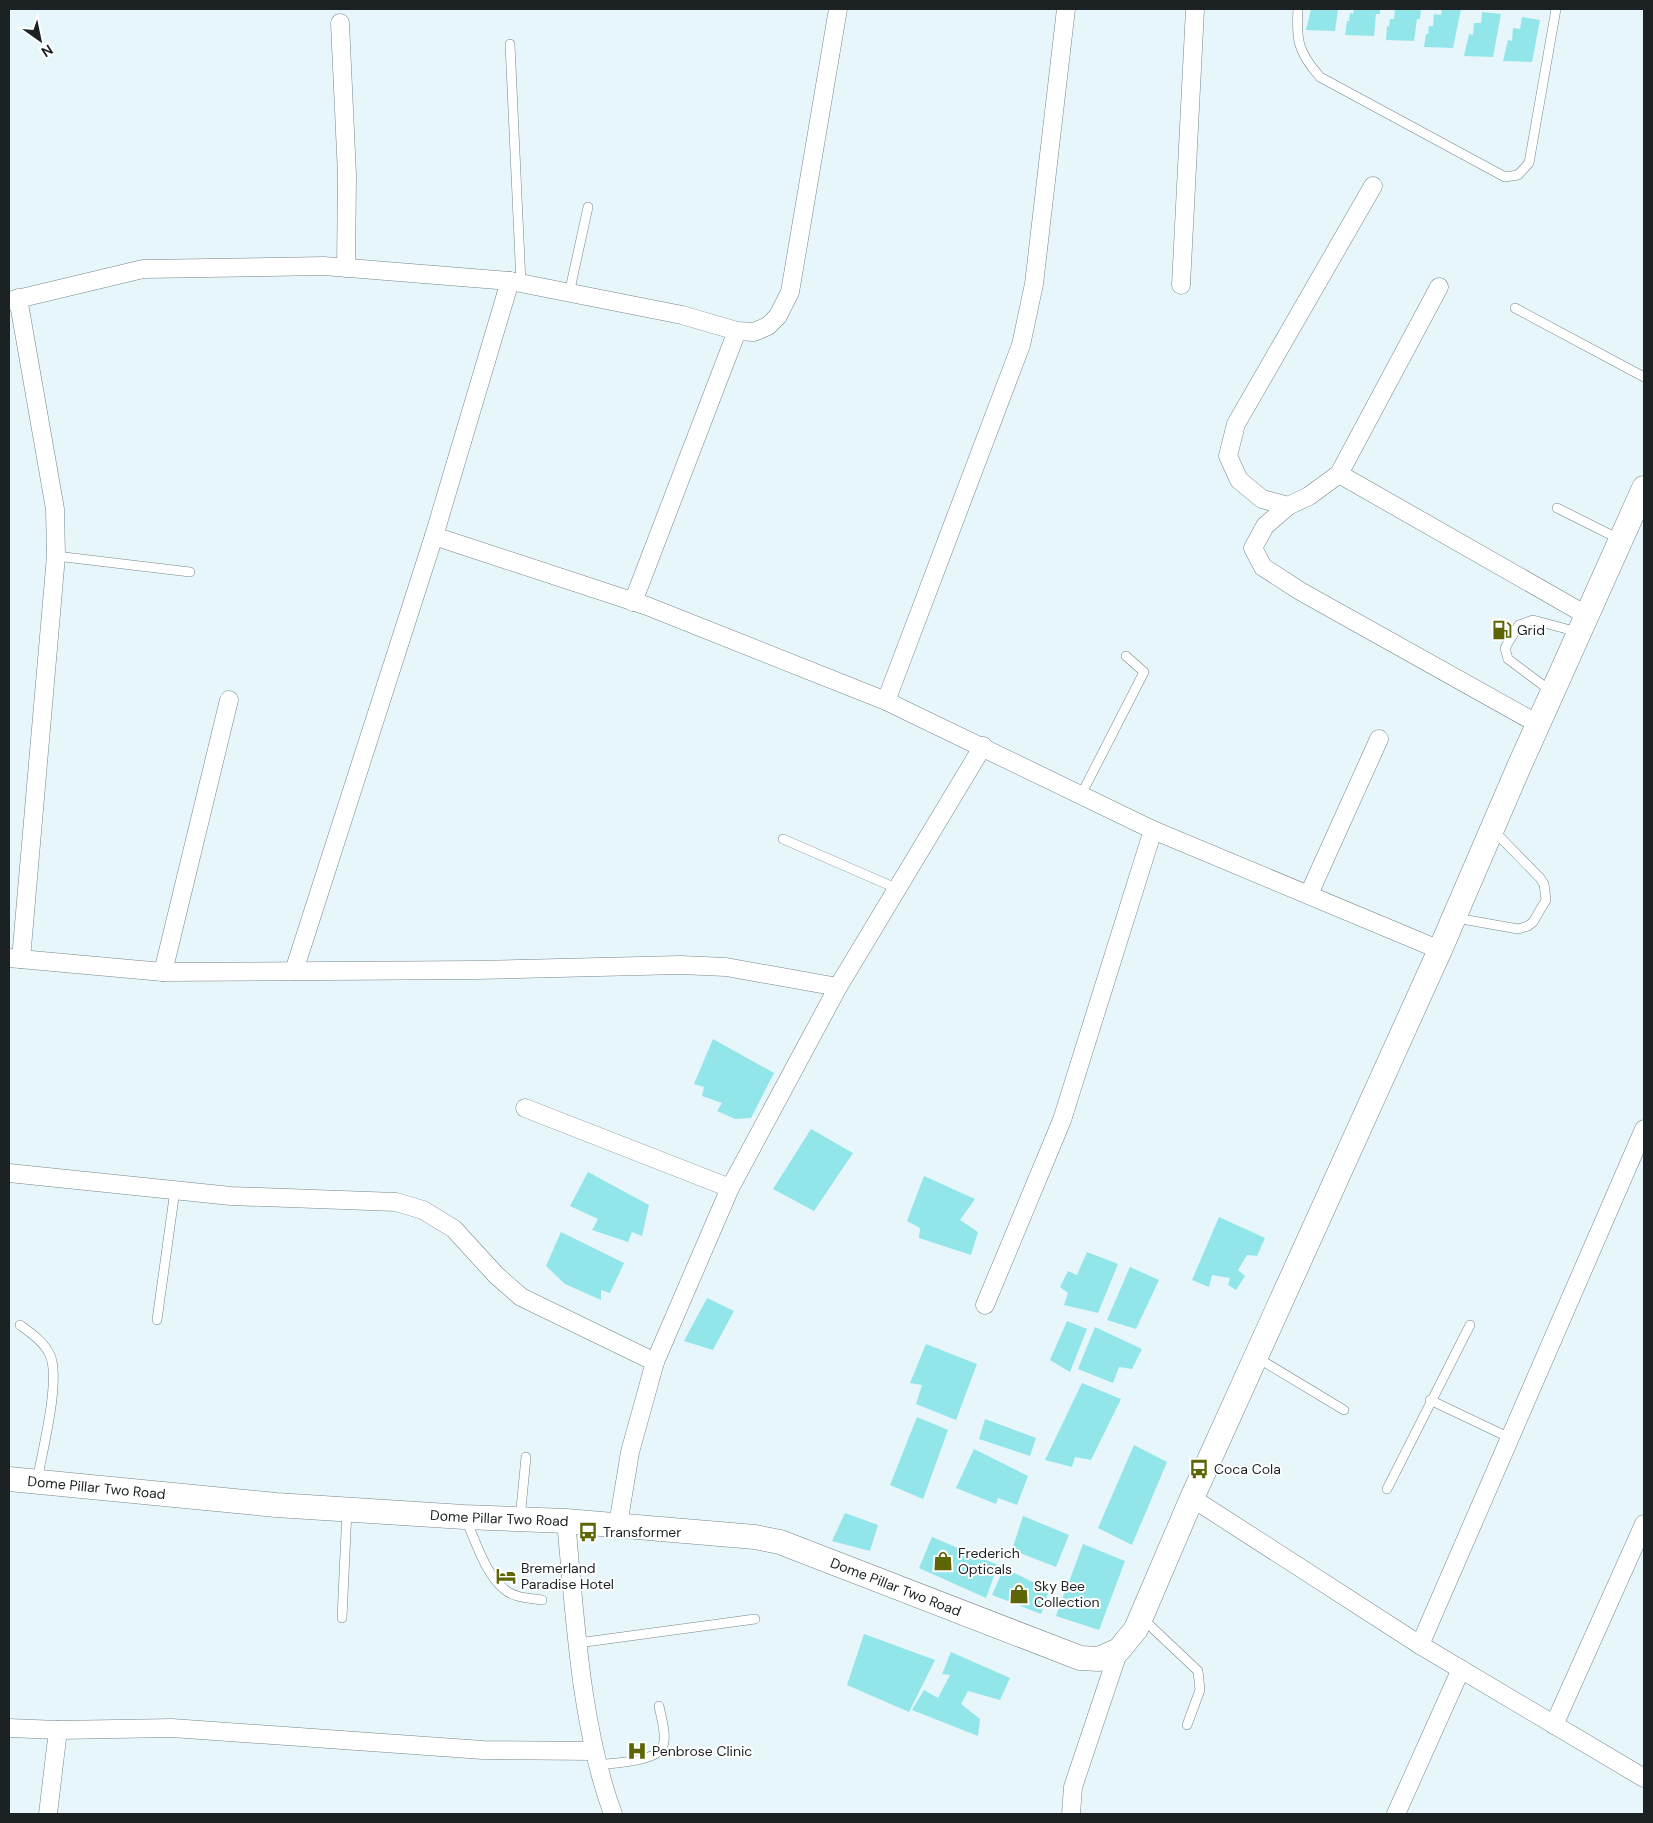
<svg xmlns="http://www.w3.org/2000/svg" width="1653" height="1823" viewBox="0 0 1653 1823" font-family="'DM Sans',sans-serif">
<rect width="100%" height="100%" fill="#e6f6fb"/>
<g fill="#92e6e9">
<path d="M1311,9H1338L1335,31L1306,30Z"/>
<path d="M1354,9H1380V14H1376L1374,36L1345,35L1347,21H1349L1350,13L1353,14Z"/>
<path d="M1395,9H1421L1420,19H1417L1414,41L1386,40L1387,26L1389,27L1390,19H1394Z"/>
<path d="M1442,9H1461L1453,48L1424,47L1426,34H1428L1429,26H1433L1434,14L1441,15Z"/>
<path d="M1482,12L1501,14L1493,57L1464,56L1469,34L1473,35L1474,23H1481Z"/>
<path d="M1522,17L1540,20L1532,62L1503,61L1508,40L1512,41L1513,28L1520,29Z"/>
<path d="M713,1039L774,1073L751,1118L735,1119L717,1111L722,1103L702,1096L704,1087L694,1084Z"/>
<path d="M811,1129L853,1153L814,1211L773,1189Z"/>
<path d="M588,1172L649,1205L642,1236L632,1232L628,1242L592,1230L598,1219L570,1206Z"/>
<path d="M924,1176L975,1199L960,1220L978,1232L971,1255L919,1238L920,1228L907,1221Z"/>
<path d="M1219,1217L1265,1238L1257,1256L1247,1255L1238,1270L1245,1276L1236,1290L1228,1285L1230,1278L1212,1275L1209,1287L1192,1280Z"/>
<path d="M561,1232L624,1263L610,1293L601,1290V1300L565,1284L546,1266Z"/>
<path d="M1087,1252L1118,1264L1098,1313L1064,1305L1068,1293L1060,1287L1068,1271L1077,1275Z"/>
<path d="M1130,1267L1159,1280L1136,1329L1107,1320Z"/>
<path d="M707,1298L734,1311L713,1350L684,1341Z"/>
<path d="M1067,1321L1087,1329L1070,1372L1050,1360Z"/>
<path d="M1095,1327L1142,1349L1132,1369L1119,1367L1113,1383L1078,1369Z"/>
<path d="M926,1344L977,1364L956,1420L916,1404L922,1385L910,1383Z"/>
<path d="M1082,1383L1121,1399L1091,1460L1075,1457L1072,1467L1045,1460Z"/>
<path d="M917,1417L948,1430L923,1499L890,1485Z"/>
<path d="M985,1419L1036,1438L1030,1456L979,1439Z"/>
<path d="M1134,1445L1167,1462L1132,1545L1098,1528Z"/>
<path d="M974,1449L1028,1476L1017,1505L998,1498L996,1504L956,1488Z"/>
<path d="M845,1513L878,1525L870,1551L832,1541Z"/>
<path d="M1023,1516L1069,1535L1056,1567L1012,1550Z"/>
<path d="M932,1537L998,1565L986,1598L919,1568Z"/>
<path d="M1083,1544L1125,1561L1099,1630L1056,1616Z"/>
<path d="M1004,1568L1049,1590L1041,1614L992,1595Z"/>
<path d="M864,1634L935,1660L909,1712L847,1685Z"/>
<path d="M951,1652L1010,1678L1000,1700L968,1691L961,1704L980,1719L978,1736L912,1710L924,1690L938,1698L950,1675L942,1674Z"/>
</g>
<g fill="none" stroke-linecap="round" stroke-linejoin="round">
<defs>
<g id="lane">
<path d="M1298,9C1296,40 1298,52 1320,77L1505,177L1518,175L1529,163L1556,9"/>
<path d="M510,44L521,283"/>
<path d="M569,294L588,207"/>
<path d="M1515,308L1644,377"/>
<path d="M1557,508L1619,539"/>
<path d="M56,556L190,572"/>
<path d="M1552,692L1508,659L1505,648L1519,625L1533,620L1578,632"/>
<path d="M1081,795L1144,672L1126,656"/>
<path d="M783,839L898,889"/>
<path d="M1456,918L1518,929L1528,926L1533,922L1546,900L1544,884L1540,878L1494,831"/>
<path d="M157,1320L175,1190"/>
<path d="M20,1325C31,1333 44,1342 50,1355C61,1380 42,1452 37,1481"/>
<path d="M1256,1357L1344,1410"/>
<path d="M1430,1400L1510,1438"/>
<path d="M1387,1489L1470,1325"/>
<path d="M520,1519L526,1457"/>
<path d="M466,1520C476,1542 485,1573 504,1589C514,1598 529,1598 542,1600"/>
<path d="M342,1618L347,1510"/>
<path d="M1143,1619L1198,1671L1200,1690L1187,1725"/>
<path d="M578,1643L755,1619"/>
<path d="M597,1765C613,1763 657,1762 663,1746C667,1735 661,1717 659,1706"/>
</g>
<g id="street">
<path d="M340,23L347,175L346,268"/>
<path d="M1373,186L1236,424L1228,456L1239,480L1262,499L1288,506L1309,496L1339,474L1439,287"/>
<path d="M1181,285L1195,9"/>
<path d="M18,298L55,509L56,556L21,959"/>
<path d="M9,301L143,269L324,266L510,281L682,315L737,331L754,332L768,326L778,316L790,292L838,9"/>
<path d="M1339,474L1588,616"/>
<path d="M1288,506L1265,526L1253,548L1263,567L1300,591L1538,724"/>
<path d="M434,536L647,606L886,701L1153,830L1440,950"/>
<path d="M633,602L737,331"/>
<path d="M886,701L1021,345L1034,284L1066,9"/>
<path d="M1309,894L1379,739"/>
<path d="M9,958L163,972L476,970L680,965L726,967L838,987"/>
<path d="M294,971L434,536L510,281"/>
<path d="M163,972L229,700"/>
<path d="M525,1108L730,1188"/>
<path d="M9,1173L231,1196L396,1202L423,1210L454,1229L496,1275L521,1297L655,1362"/>
<path d="M985,1305L1062,1120L1153,830"/>
<path d="M1192,1498L1420,1645L1644,1778"/>
<path d="M566,1521C575,1615 580,1725 613,1814"/>
<path d="M618,1525L630,1452L655,1362L730,1188L838,987L983,746"/>
<path d="M1420,1645L1644,1129"/>
<path d="M1554,1725L1644,1524"/>
<path d="M9,1728L58,1730"/>
<path d="M48,1814L58,1730L172,1728L483,1750L593,1751"/>
<path d="M1071,1814L1073,1787L1119,1650"/>
<path d="M1396,1814L1461,1669"/>
</g>
<g id="secondary">
<path id="s1" d="M9,1479L276,1505L464,1517L566,1521L755,1537L780,1542L1080,1658L1099,1659L1119,1650L1136,1629L1192,1498L1440,950L1518,769L1644,488"/>
</g>
</defs>
<use href="#lane" stroke="#78868a" stroke-width="10"/>
<use href="#street" stroke="#78868a" stroke-width="19"/>
<use href="#secondary" stroke="#78868a" stroke-width="25"/>
<use href="#lane" stroke="#fff" stroke-width="9"/>
<use href="#street" stroke="#fff" stroke-width="18"/>
<use href="#secondary" stroke="#fff" stroke-width="24"/>
</g>
<defs>
<symbol id="fuel-bare" viewBox="-9 -9 18 18"><path d="M-5.5-6h7V0h2V4h1.3V-2.5L3-4.5l.8-.8L6-3V5H2.5V1h-1V6h-7ZM-4.2-4.7v3.2H.2V-4.7Z" fill="#5d6504" stroke="#fff" stroke-width="2.5" paint-order="stroke"/></symbol>
<symbol id="bus-bare" viewBox="-9 -9 18 18"><path d="M-5-6H5V4H4V6H2V4H-2V6H-4V4H-5ZM-3.5-4V0h7V-4ZM-3.5 1.2v1.5H-2V1.2ZM2 1.2v1.5H3.5V1.2Z" fill="#5d6504" stroke="#fff" stroke-width="2.5" paint-order="stroke"/></symbol>
<symbol id="shop-bare" viewBox="-9 -9 18 18"><path d="M-5-2.5h2.3a2.7 3.5 0 0 1 5.4 0H5L5.5 6h-11ZM-1.5-2.5h3a1.5 2.3 0 0 0-3 0Z" fill="#5d6504" stroke="#fff" stroke-width="2.5" paint-order="stroke"/></symbol>
<symbol id="hotel-bare" viewBox="-9 -9 18 18"><path d="M-6-4.5h1.5V1H6V5H4.5V3h-9V5H-6ZM-4 0a1.8 1.8 0 1 1 3.6 0ZM.5 0V-2.5h3Q6-2.5 6 0Z" fill="#5d6504" stroke="#fff" stroke-width="2.5" paint-order="stroke"/></symbol>
<symbol id="hospital-bare" viewBox="-9 -9 18 18"><path d="M-5-5h3v3.5h4V-5h3V5h-3V1.5h-4V5h-3Z" fill="#5d6504" stroke="#fff" stroke-width="2.5" paint-order="stroke"/></symbol>
</defs>
<g fill-rule="evenodd">
<use href="#fuel-bare" x="1488" y="616" width="28" height="28"/>
<use href="#bus-bare" x="1185" y="1455" width="28" height="28"/>
<use href="#bus-bare" x="574" y="1518" width="28" height="28"/>
<use href="#shop-bare" x="929" y="1547" width="28" height="28"/>
<use href="#hotel-bare" x="492" y="1562" width="28" height="28"/>
<use href="#shop-bare" x="1005" y="1580" width="28" height="28"/>
<use href="#hospital-bare" x="623" y="1737" width="28" height="28"/>
</g>
<g text-anchor="middle" stroke-width="4" stroke-linejoin="round" paint-order="stroke">
<g font-size="14" fill="#1c2123" stroke="#fff" text-anchor="start">
<text x="1517" y="635">Grid</text>
<text x="1214" y="1474">Coca Cola</text>
<text x="603" y="1537">Transformer</text>
<text x="958" y="1558">Frederich<tspan x="958" dy="16">Opticals</tspan></text>
<text x="521" y="1573">Bremerland<tspan x="521" dy="16">Paradise Hotel</tspan></text>
<text x="1034" y="1591">Sky Bee<tspan x="1034" dy="16">Collection</tspan></text>
<text x="652" y="1756">Penbrose Clinic</text>
</g>
<g font-size="14" fill="#1c2123" stroke="#fff">
<text dy="5" stroke="none"><textPath href="#s1" startOffset="88">Dome Pillar Two Road</textPath></text>
<text dy="5" stroke="none"><textPath href="#s1" startOffset="492">Dome Pillar Two Road</textPath></text>
<text dy="5" stroke="none"><textPath href="#s1" startOffset="898">Dome Pillar Two Road</textPath></text>
</g>
</g>
<rect width="1653" height="1823" fill="none" stroke="#1c2123" stroke-width="20"/>
<g transform="translate(40 40) rotate(147)" stroke="#ffffff" stroke-width="4" paint-order="stroke">
<path d="M0-4L9 19L0 12L-9 19Z" fill="#1c2123"/>
<text y="-8" font-size="14" font-weight="bold" text-anchor="middle" fill="#1c2123">N</text>
</g>
</svg>
